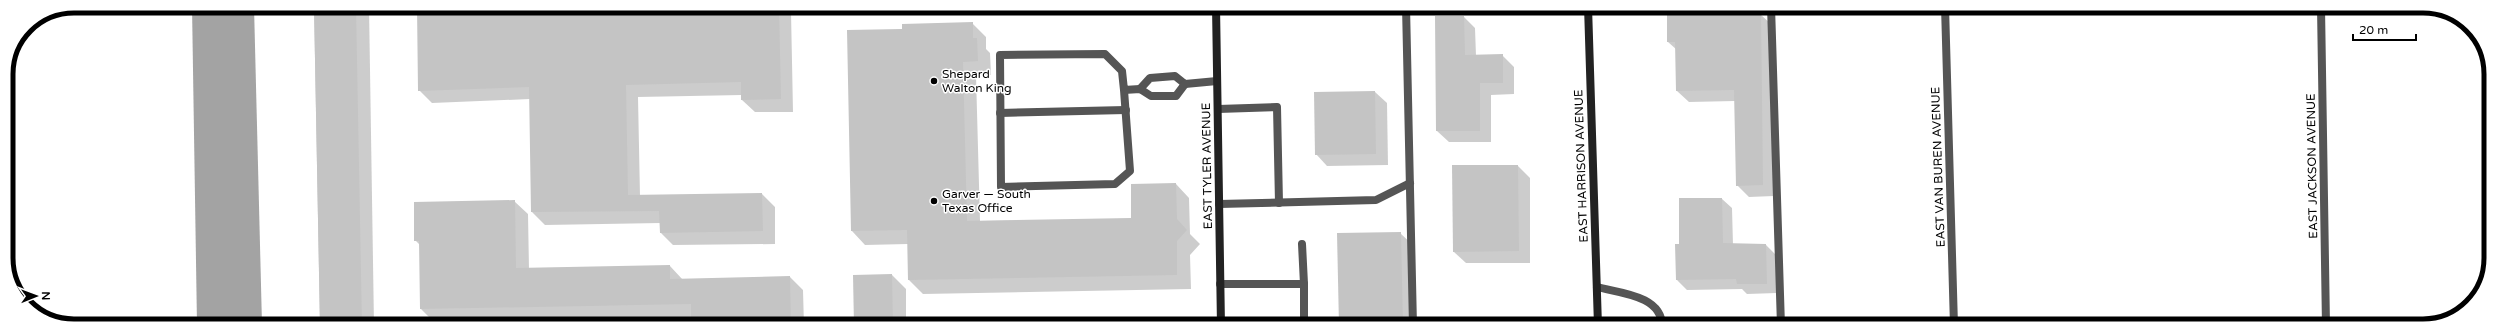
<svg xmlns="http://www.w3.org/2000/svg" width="2497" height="332" viewBox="0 0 2497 332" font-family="'Varela Round',sans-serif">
<rect width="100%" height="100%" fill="#fff"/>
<path fill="#a3a3a3" d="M192,6H254L262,325H197Z"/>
<g fill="#0003">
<path d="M314,6H369L374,326H320Z"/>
<path d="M418,6H786L791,11L793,112H755L742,100V95L638,97L640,196L762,194L775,207V244L673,245L661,233V223L545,225L532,212L530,99L432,103L419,90Z"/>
<path d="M1760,14L1772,25L1774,196L1749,197L1737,185L1735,101L1689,102L1677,91V50L1668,42Z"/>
<path d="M1464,17L1475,28L1476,56L1502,55L1514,67V94L1491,95V142H1449L1437,131Z"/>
<path d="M972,23L986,37V49L990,53L991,75H976L980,221L1133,219L1176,184L1189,198L1190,234L1200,244L1190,255L1191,289L923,294L909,280L908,244L865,245L852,231L848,31L903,30Z"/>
<path d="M1375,92L1387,103L1388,165L1327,166L1316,154Z"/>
<path d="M1518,166L1530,178V263H1466L1454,252Z"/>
<path d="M1722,199L1732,208L1733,245H1766L1776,255L1777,293L1747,294L1742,289L1687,290L1677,280L1680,245Z"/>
<path d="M514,201L528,214L529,269L670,266L683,280L790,277L803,290L804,326H692V317L434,322L421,309L420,245L415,240Z"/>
<path d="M1400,233L1414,246L1416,326H1340Z"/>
<path d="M892,275L906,289V326H855L854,276Z"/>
</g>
<g fill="#c4c4c4">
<path d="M314,6H356L362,326H320Z"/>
<path d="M417,6H779L781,99L741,100V82L626,85L628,195L762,193L763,231L660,233L659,211L531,212L529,87L418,91Z"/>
<path d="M1761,13L1763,185L1736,186L1734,90L1676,91L1675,42H1667V14Z"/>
<path d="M1435,16H1464L1465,55L1503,54V83H1480V131H1436Z"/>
<path d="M973,22V38H977L978,61L963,62L967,221L1131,218V184L1176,183L1177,219L1187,230L1177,241V275L908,280L907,230L851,231L847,30L902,29V24Z"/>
<path d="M1375,91L1376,154L1315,155L1314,92Z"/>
<path d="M1452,165H1518L1519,251L1453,252Z"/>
<path d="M1679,198H1722L1723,243L1766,244L1767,284H1737L1736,279L1676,280L1675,244H1679Z"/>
<path d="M515,200L516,268L670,265V279L790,276L791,326H691V304L420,309L419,241H414V202Z"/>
<path d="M1401,232L1403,326H1339L1337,233Z"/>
<path d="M892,274L893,326H854L853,275Z"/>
</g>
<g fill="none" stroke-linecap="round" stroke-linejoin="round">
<g stroke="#555" stroke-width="8">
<path d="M1406,6L1413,326"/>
<path d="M1771,6L1781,326"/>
<path d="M1140,89L1150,78L1175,76L1185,84L1217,81"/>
<path d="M1124,90L1130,171L1115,184L1001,187L1000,55L1105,54L1122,71L1124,90L1140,89L1151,96H1176L1185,84"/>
<path d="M1218,109L1277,107L1279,203"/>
<path d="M1000,113L1126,110"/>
<path d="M1219,204L1376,200L1410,183"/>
<path d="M1220,284H1304L1302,244"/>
<path d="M1304,284V325"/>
<path d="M1597,287C1619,293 1662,295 1662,326"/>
<path d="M1662,324L1735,322"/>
</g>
<g stroke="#555" stroke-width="8">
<path d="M1945,6L1954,326"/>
<path d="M2321,7L2326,326"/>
</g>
<g stroke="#222" stroke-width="8">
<path d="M1216,6L1221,326"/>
<path d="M1588,6L1598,326"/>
</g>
</g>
<g fill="#000" stroke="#fff" stroke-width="1.5">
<circle cx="934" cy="81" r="4"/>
<circle cx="934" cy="201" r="4"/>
</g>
<g text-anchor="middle" stroke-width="3" stroke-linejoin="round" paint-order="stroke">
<g font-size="12" fill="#000" stroke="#fff" text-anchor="start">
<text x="942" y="78">Shepard<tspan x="942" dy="14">Walton King</tspan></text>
<text x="942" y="198">Garver — South<tspan x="942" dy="14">Texas Office</tspan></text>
</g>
<g font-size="12" fill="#000" stroke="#fff">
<text transform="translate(1207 166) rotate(-91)" y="4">EAST TYLER AVENUE</text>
<text transform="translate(1581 166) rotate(-92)" y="4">EAST HARRISON AVENUE</text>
<text transform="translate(2312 166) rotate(-91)" y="4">EAST JACKSON AVENUE</text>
<text transform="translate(1938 167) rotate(-92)" y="4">EAST VAN BUREN AVENUE</text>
</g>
</g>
<path d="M0 0H2497V332H0ZM74 13H2423A61 61 0 0 1 2484 74V258A61 61 0 0 1 2423 319H74A61 61 0 0 1 13 258V74A61 61 0 0 1 74 13Z" fill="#fff" fill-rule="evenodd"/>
<path fill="none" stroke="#000" stroke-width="5" d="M74 13H2423A61 61 0 0 1 2484 74V258A61 61 0 0 1 2423 319H74A61 61 0 0 1 13 258V74A61 61 0 0 1 74 13Z"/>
<g transform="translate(36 296) rotate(89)" stroke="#ffffff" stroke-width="3" paint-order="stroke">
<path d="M0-3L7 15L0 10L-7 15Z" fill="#000000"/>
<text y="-6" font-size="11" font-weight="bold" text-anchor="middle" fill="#000000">N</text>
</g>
<path d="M2353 34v6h63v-6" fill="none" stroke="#000000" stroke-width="2"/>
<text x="2359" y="34" font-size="12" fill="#000000" stroke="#ffffff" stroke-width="3" paint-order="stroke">20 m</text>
</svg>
